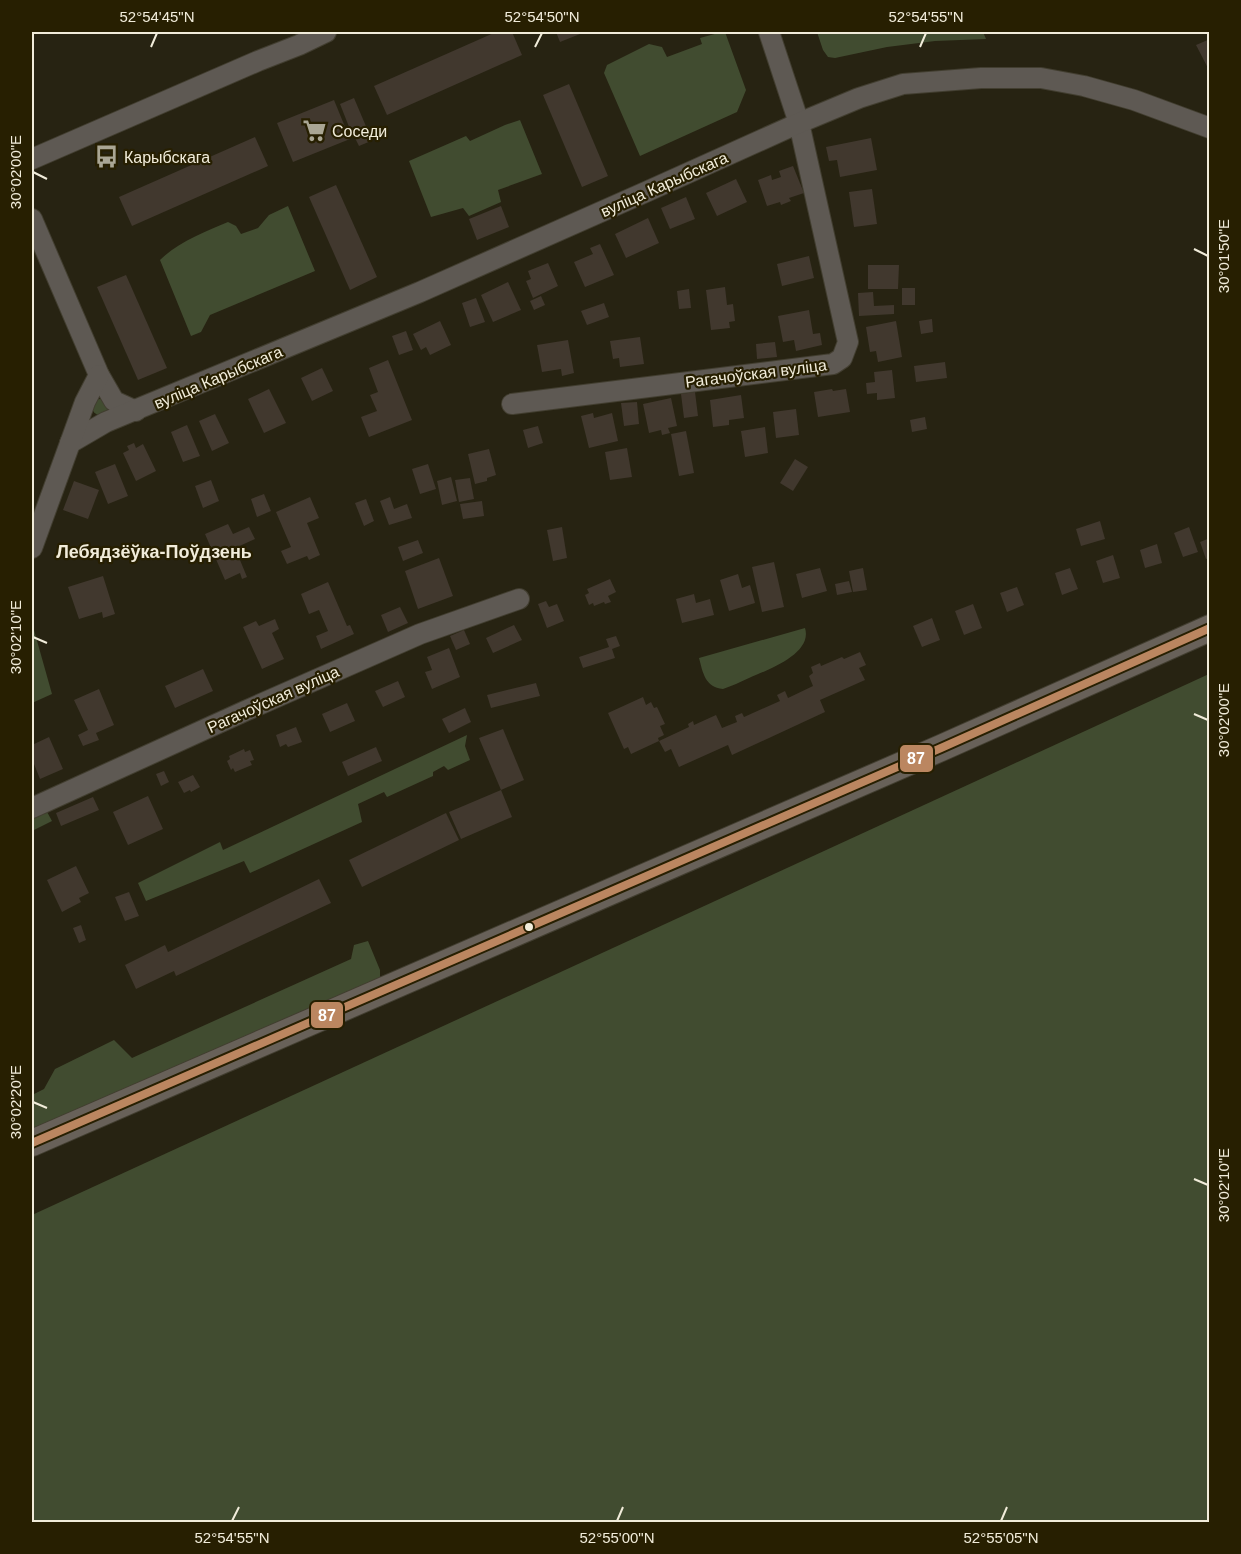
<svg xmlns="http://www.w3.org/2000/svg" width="1241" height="1554" viewBox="0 0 1241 1554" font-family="Helvetica,sans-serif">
<rect width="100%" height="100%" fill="#272312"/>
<g fill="#414c30">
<path d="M722,32H725L746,90L737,112L640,156L604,73L607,65L649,44L662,47L667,57L702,44L700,38Z"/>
<path d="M817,32H983L986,39L935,41L887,47L835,58L828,57L823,50Z"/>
<path d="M520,120L542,174L498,190L501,202L469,216L463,208L431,217L409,161L466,136L470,141L505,125Z"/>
<path d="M288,206L315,271L210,315L201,332L191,336L160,260C177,243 206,231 228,222L236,226L241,234L258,228L269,215Z"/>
<circle cx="100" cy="407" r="8"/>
<path d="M32,623L52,694L32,703Z"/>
<path d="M805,628C813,654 767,670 749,678C740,682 732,686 723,689C705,687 703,673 699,658Z"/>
<path d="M1209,674V1522H32V1215Z"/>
<path d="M467,735L465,746L470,760L448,770L444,766L433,772V776L387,797L384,792L358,804L362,822L250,873L244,861L146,901L138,883L220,842L223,850Z"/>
<path d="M46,810L52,821L32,831V817Z"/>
<path d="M368,941L380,970V978L32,1138V1095L44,1089L55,1069L114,1040L132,1058L351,959L354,945Z"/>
</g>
<g fill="#41382e">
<path d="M496,32H512L522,55L387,115L374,86Z"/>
<path d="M556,32H585L560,42Z"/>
<path d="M1210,39V72L1196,45Z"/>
<path d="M569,84L608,176L582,187L543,95Z"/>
<path d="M354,98L368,131L353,137L340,104Z"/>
<path d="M334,100L350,139L293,162L277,123Z"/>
<path d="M368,132L371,141L359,146L355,138Z"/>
<path d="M255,137L268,166L132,226L119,197Z"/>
<path d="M871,138L877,170L840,177L837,160L829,161L826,147Z"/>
<path d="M793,166L804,193L789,198L791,201L781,205L780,202L767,206L758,180L771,175L772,180L781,177L779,171Z"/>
<path d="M736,179L747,202L717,216L706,193Z"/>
<path d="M336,185L377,277L350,290L309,197Z"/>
<path d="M872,189L877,224L854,227L849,192Z"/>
<path d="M686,197L695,219L670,229L661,208Z"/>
<path d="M501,206L509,227L477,240L469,219Z"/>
<path d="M648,218L659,243L626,258L615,234Z"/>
<path d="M600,244L614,275L585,287L574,262L593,254L590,248Z"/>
<path d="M809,256L814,278L782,286L777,264Z"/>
<path d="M548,263L558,286L533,298L526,281L531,279L528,271Z"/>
<path d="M868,265H899L898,289H868Z"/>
<path d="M126,275L167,368L138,380L97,287Z"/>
<path d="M508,282L521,310L493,322L481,295Z"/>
<path d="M725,287L727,305L733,304L735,321L729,322L730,328L711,330L706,290Z"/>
<rect x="902" y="288" width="13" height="17"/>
<path d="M689,289L691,308L679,309L677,291Z"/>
<path d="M873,292L874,306L894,305V314L859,316L858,293Z"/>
<path d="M541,296L545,305L534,310L530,301Z"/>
<path d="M476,298L485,322L470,327L462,303Z"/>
<path d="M604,303L609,317L587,325L581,311Z"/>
<path d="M809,310L813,334L820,333L822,345L796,351L794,340L783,342L778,316Z"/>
<path d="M932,319L933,332L921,334L919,321Z"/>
<path d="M440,321L451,345L430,355L426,347L421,350L413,334Z"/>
<path d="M896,321L902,357L878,362L876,351L870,352L866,327Z"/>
<path d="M406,331L413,350L399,355L392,336Z"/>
<path d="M640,337L644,364L620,367L619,358L613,359L610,341Z"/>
<path d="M568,340L574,373L562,376L561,369L542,372L537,345Z"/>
<path d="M775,342L777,357L757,359L756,344Z"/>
<path d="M388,360L412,420L369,437L361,417L377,411L370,395L378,392L369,368Z"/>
<path d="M945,362L947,378L916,382L914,366Z"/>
<path d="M322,368L333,391L312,401L301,378Z"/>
<path d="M892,370L895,398L877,400V393L867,394L866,383L875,382L874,372Z"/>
<path d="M269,389L286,423L264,433L248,399Z"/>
<path d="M832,389L833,391L846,389L850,412L818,417L814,392Z"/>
<path d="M695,392L698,416L684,418L681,394Z"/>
<path d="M741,395L744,418L729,420V425L713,427L710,400Z"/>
<path d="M671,398L677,426L668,428L670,433L662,435L661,430L649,433L643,404Z"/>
<path d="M637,402L639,424L624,426L621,403Z"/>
<path d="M796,409L799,435L776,438L773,412Z"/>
<path d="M593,413L594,418L612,413L618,441L589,448L581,416Z"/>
<path d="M215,414L229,443L212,451L199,421Z"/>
<path d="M925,417L927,429L912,432L910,420Z"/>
<path d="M187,425L200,456L183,462L171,432Z"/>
<path d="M538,426L543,443L528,448L523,430Z"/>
<path d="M765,427L768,453L745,457L741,431Z"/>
<path d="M686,431L694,473L679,476L671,434Z"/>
<path d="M134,443L136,448L143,444L156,471L136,481L123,453L129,450L127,446Z"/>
<path d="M627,448L632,477L610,480L605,452Z"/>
<path d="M489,449L496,475L487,478V481L475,484L468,454Z"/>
<path d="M795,459L808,467L793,491L780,483Z"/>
<path d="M115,464L128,496L108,504L95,472Z"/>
<path d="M428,464L436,489L420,494L412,469Z"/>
<path d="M451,477L457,501L442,505L437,481Z"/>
<path d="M470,478L474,499L459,502L455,480Z"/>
<path d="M211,480L219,501L203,508L195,486Z"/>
<path d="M74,481L99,490L88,519L63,510Z"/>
<path d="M264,494L271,511L257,517L251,499Z"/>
<path d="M310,497L319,518L307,523L320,555L309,560L307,556L287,564L281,551L291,547L276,512Z"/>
<path d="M390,497L394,509L407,504L412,518L389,525L380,501Z"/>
<path d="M366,499L374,521L364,526L355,503Z"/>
<path d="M482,501L484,516L463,519L460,504Z"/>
<path d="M1100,521L1105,539L1081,546L1076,529Z"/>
<path d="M228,524L233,534L249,527L255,539L235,548L247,577L242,579L240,573L225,580L205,534Z"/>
<path d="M562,527L567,558L553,561L547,530Z"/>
<path d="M1189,527L1198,552L1183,557L1174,533Z"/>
<path d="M1210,538V558L1206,559L1200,542Z"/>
<path d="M418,540L423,553L403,561L398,547Z"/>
<path d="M1157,544L1162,563L1145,568L1140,550Z"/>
<path d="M1113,555L1120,578L1103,583L1096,561Z"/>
<path d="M439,558L453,596L418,609L405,571Z"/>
<path d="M774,562L784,607L762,612L752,567Z"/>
<path d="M820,568L827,591L802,598L796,574Z"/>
<path d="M863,568L867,590L853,592L849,571Z"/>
<path d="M1070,568L1078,589L1062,595L1055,573Z"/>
<path d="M738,574L742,588L750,585L755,603L729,611L720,580Z"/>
<path d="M103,576L115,614L103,618L102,612L79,619L68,587Z"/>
<path d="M610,579L616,592L608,596L611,602L605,604L604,602L594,606L593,603L589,605L585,595L589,593L587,589Z"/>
<path d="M849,581L852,592L837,595L835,584Z"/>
<path d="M328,582L347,626L350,625L354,634L321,649L316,636L328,631L319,610L309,614L301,594Z"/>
<path d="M1017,587L1024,605L1007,612L1000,593Z"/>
<path d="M694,594L696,603L710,599L714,615L682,623L676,599Z"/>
<path d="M546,601L549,607L557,604L564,621L547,628L538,604Z"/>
<path d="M973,604L982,628L964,635L955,611Z"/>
<path d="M400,607L408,623L388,632L381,615Z"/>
<path d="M932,618L940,640L922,647L913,626Z"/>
<path d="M275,619L279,629L272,633L284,659L262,669L243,627L256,621L259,626Z"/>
<path d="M514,625L522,640L493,653L486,638Z"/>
<path d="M464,630L470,644L456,650L450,636Z"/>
<path d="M616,636L620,646L612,649L615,658L583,668L579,657L609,647L606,639Z"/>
<path d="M449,648L460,677L432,689L425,672L432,670L427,657Z"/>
<path d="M860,652L866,665L859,668L865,680L820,700L825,712L732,755L728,745L679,767L671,749L665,752L659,741L689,727L688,724L693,721L694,725L716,715L722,728L737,722L735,716L742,713L744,717L780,701L777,695L785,691L788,698L813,686L809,676L813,673L811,667L820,663L821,666L842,657L844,659Z"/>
<path d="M203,669L213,691L175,708L165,686Z"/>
<path d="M398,681L405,697L383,707L375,691Z"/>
<path d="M536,683L540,696L491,708L487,695Z"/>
<path d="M99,689L114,725L96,733L99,740L83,746L78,735L88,730L74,700Z"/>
<path d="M643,697L646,705L651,702L654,708L657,707L665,724L660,726L664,735L658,738L659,741L631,754L628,747L624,749L608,713Z"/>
<path d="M347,703L355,721L330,732L322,714Z"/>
<path d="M465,708L471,722L449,733L442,719Z"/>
<path d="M296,727L302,742L288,747L286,744L280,747L276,735Z"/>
<path d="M503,729L524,780L501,790L479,738Z"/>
<path d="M49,737L63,769L40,779L32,759V745Z"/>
<path d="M376,747L382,761L348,776L342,762Z"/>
<path d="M244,749L245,752L250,750L254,760L250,761L252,765L235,772L233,768L231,770L227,761L230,759L229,756Z"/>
<path d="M164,771L169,782L161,786L156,774Z"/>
<path d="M193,775L200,787L191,792L190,790L184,793L178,782Z"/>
<path d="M501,790L512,817L461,839L449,812Z"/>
<path d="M148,796L163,829L128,845L113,812Z"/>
<path d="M93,797L99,810L61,826L56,813Z"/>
<path d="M446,813L459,840L362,887L349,860Z"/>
<path d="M76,866L89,893L79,898L81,902L62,912L47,880Z"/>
<path d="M319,879L331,903L176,976L174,971L136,989L125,965L165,945L168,952Z"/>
<path d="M129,892L139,916L125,921L115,897Z"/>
<path d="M81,925L86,940L79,943L73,928Z"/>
</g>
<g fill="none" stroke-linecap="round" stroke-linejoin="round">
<defs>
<g id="minor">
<path d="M32,159L258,61L299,45L326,32"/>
<path d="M32,219L99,375L114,401L136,411"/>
<path d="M512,404L833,364L842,358L848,342L799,123L769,32"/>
<path d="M70,443L106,422L420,292L648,191L799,123L859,98L903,84L981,78H1041L1084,86L1134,100L1210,128"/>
<path d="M32,548L85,402L99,375"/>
<path d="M32,808L245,711L420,634L519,599"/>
</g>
<path id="major" d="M32,1143L941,748L1210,628"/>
</defs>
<use href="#minor" stroke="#423e30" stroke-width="22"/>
<use href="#major" stroke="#423e30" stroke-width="28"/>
<use href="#minor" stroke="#5e5953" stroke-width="20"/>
<use href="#major" stroke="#686159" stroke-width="26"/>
<defs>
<path id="bus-1" d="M32,1143L941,748L1210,628"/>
</defs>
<use href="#bus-1" stroke="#271f01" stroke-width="12"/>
<use href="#bus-1" stroke="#bb8660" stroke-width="8"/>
</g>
<path fill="none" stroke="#f1ecda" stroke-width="2" d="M151,47L157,33M535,47L542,33M920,47L926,33M33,172L47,179M1194,249L1208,256M33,637L47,643M1194,714L1208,720M33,1102L47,1108M1194,1179L1208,1185M232,1521L239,1507M617,1521L623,1507M1001,1521L1007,1507"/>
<defs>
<symbol id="supermarket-bare" viewBox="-9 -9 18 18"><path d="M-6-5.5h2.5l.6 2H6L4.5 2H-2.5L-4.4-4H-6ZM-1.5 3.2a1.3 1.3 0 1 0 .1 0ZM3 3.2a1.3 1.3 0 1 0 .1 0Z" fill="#aaa694" stroke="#271f01" stroke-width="2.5" paint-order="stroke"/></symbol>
<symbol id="bus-bare" viewBox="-9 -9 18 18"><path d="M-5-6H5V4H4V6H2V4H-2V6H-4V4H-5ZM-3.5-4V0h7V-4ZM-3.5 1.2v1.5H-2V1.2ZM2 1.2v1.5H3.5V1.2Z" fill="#aaa694" stroke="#271f01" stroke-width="2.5" paint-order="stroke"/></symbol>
</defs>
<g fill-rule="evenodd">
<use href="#supermarket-bare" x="298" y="114" width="33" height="33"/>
<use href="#bus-bare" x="90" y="140" width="33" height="33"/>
</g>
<circle fill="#f1ecda" stroke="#271f01" stroke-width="2" cx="529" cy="927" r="5"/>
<g text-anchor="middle" stroke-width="4.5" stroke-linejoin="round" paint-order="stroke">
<g font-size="16" fill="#f1ecda" stroke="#271f01" text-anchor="start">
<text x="332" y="137">Соседи</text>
<text x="124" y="163">Карыбскага</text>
</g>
<g font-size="16" fill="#f1ecda" stroke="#271f01">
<text transform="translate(664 184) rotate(-24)" y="6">вуліца Карыбскага</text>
<text transform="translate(756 373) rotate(-7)" y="6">Рагачоўская вуліца</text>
<text transform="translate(218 377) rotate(-23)" y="6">вуліца Карыбскага</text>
<text transform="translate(273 699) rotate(-24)" y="6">Рагачоўская вуліца</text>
</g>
<g font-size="18" font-weight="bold" fill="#f1ecda" stroke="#271f01">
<text x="154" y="558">Лебядзёўка-Поўдзень</text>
</g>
</g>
<g stroke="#271f01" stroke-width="2">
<rect x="899" y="744" width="35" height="29" rx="6" fill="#bb8660"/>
<rect x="310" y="1001" width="34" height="28" rx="6" fill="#bb8660"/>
</g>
<g font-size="16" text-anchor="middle" font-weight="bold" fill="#fff">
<text x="916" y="764">87</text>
<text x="327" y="1021">87</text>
</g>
<rect width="1241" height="1554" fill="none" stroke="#271f01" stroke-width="66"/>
<rect x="33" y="33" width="1175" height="1488" fill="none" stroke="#f1ecda" stroke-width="2"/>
<g font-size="15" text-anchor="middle" fill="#f1ecda">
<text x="157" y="22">52°54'45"N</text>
<text x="542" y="22">52°54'50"N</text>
<text x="926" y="22">52°54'55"N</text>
<text transform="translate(16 172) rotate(-90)" y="5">30°02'00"E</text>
<text transform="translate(1224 256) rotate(-90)" y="5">30°01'50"E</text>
<text transform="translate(16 637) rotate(-90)" y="5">30°02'10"E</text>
<text transform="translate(1224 720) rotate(-90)" y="5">30°02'00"E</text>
<text transform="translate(16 1102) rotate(-90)" y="5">30°02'20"E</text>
<text transform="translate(1224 1185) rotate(-90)" y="5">30°02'10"E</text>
<text x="232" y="1543">52°54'55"N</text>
<text x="617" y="1543">52°55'00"N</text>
<text x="1001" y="1543">52°55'05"N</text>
</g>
</svg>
